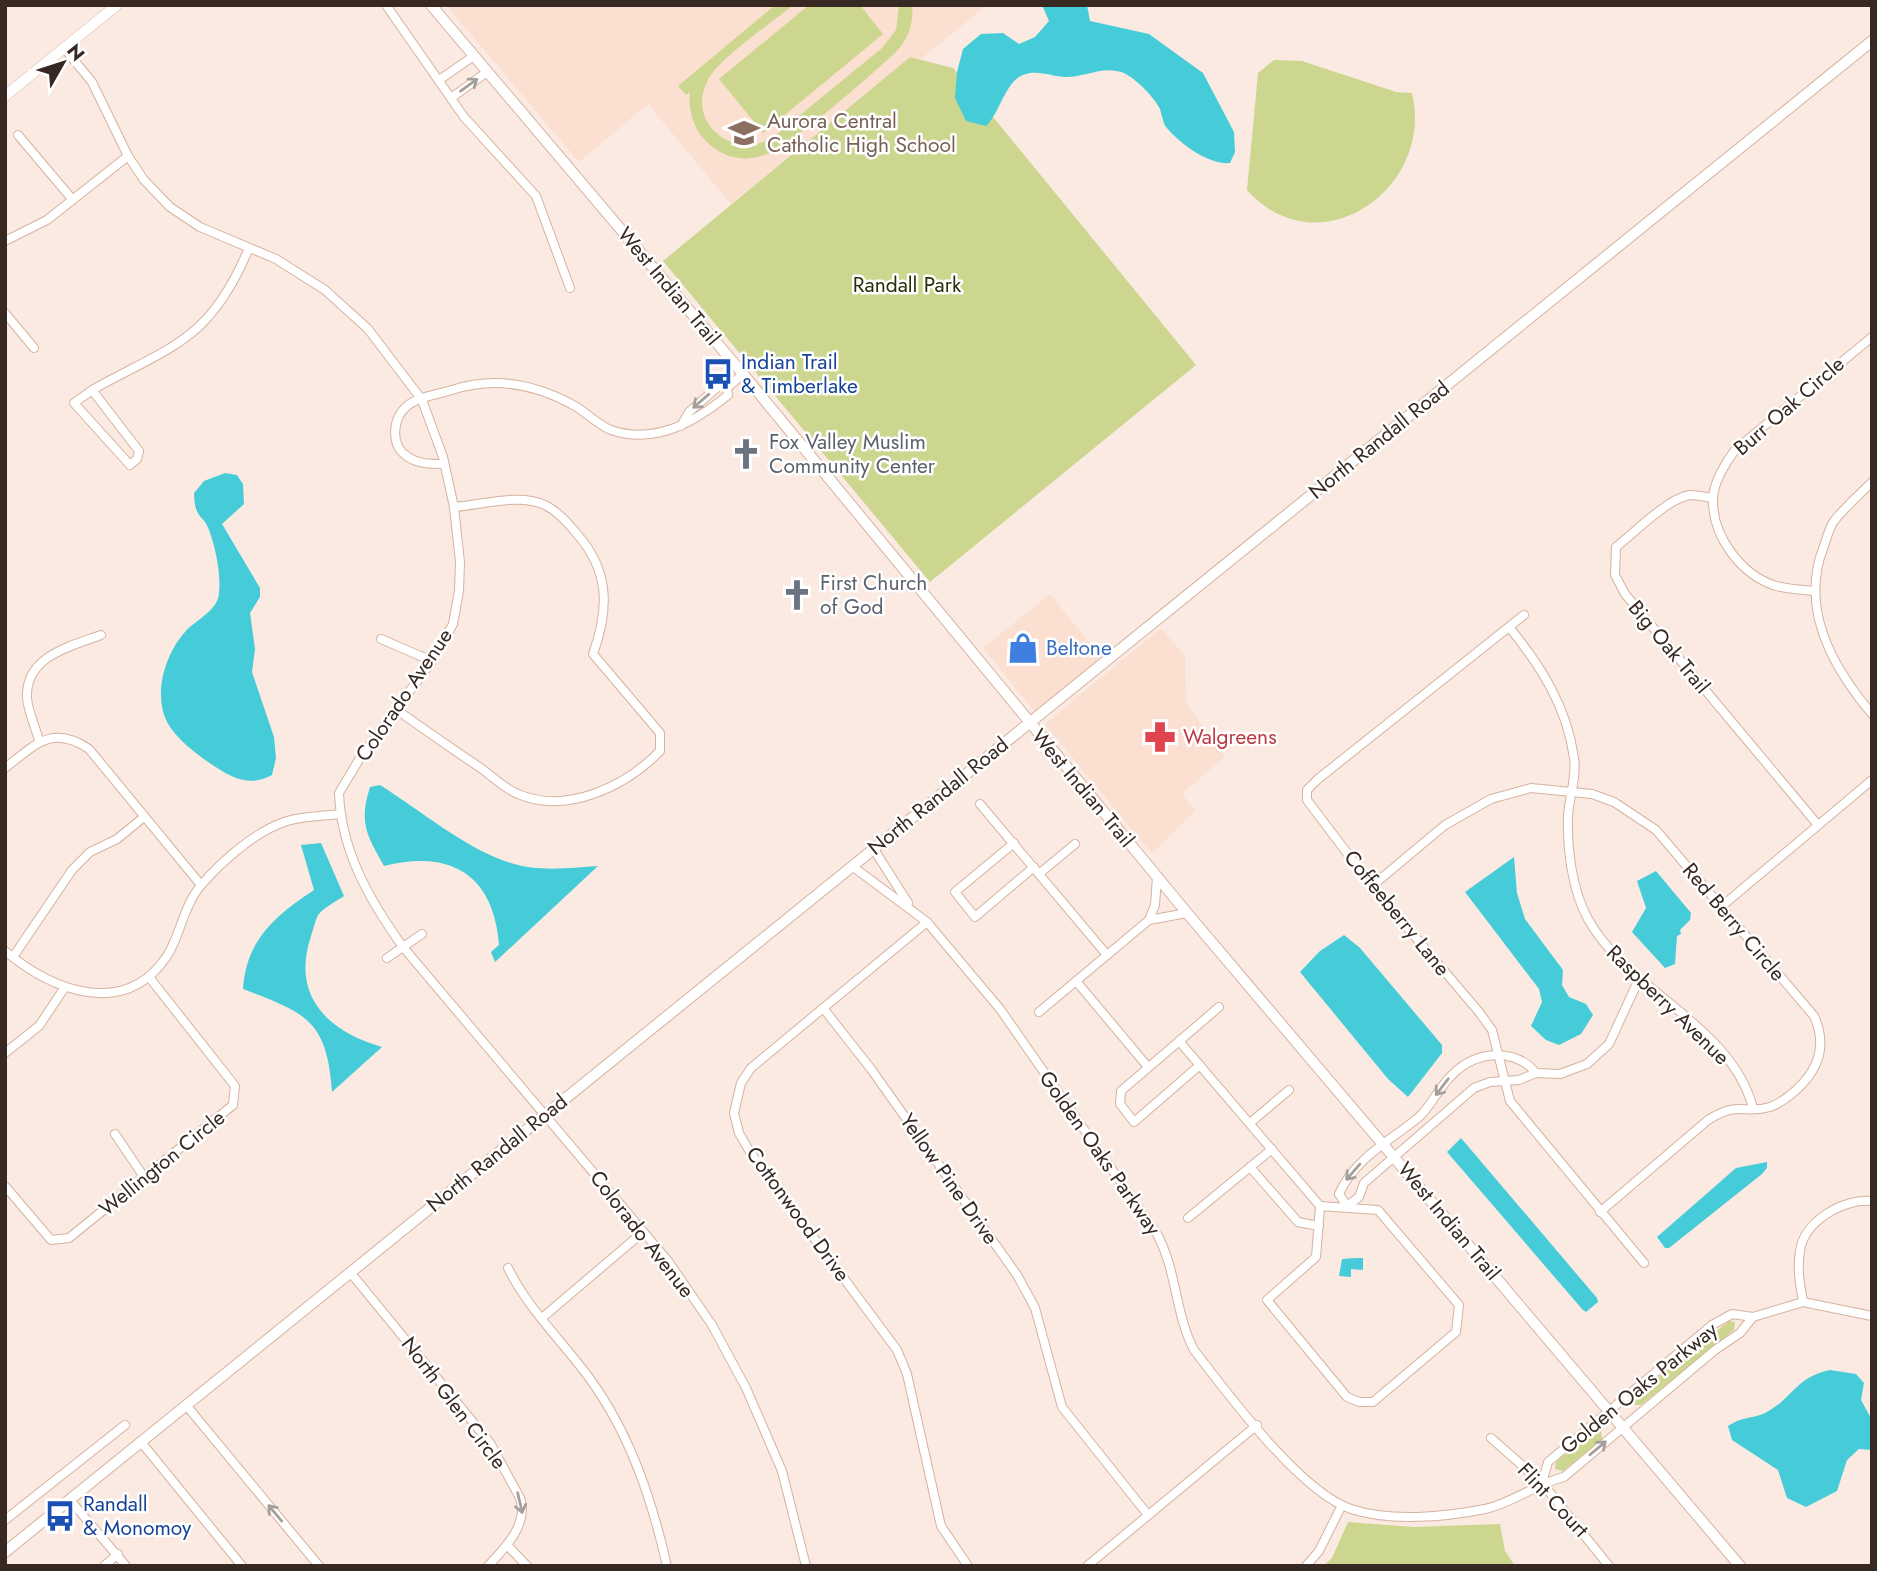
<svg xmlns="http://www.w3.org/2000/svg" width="1877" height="1571" viewBox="0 0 1877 1571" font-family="Jost,sans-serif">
<rect width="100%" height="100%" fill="#faeae2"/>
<g fill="#fbdfd1">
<path d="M446,5H987L921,59L910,57L731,204L648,104L579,162Z"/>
<path d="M1050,594L1101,658L1035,712L983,648Z"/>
<path d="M1161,628L1185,656L1186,703L1225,756L1182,794L1195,811L1152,854L1045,724Z"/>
</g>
<g fill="#cdd68f">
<path d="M775,5H793C772,23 719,58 708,80C685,122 733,161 772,138L882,48L896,30L899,5H912C914,24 908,40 895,53C872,74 790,147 765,155C746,162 725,158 710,145C694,132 688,112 690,92L686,95L678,86Z"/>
<path d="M809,5H860L883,34L763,133L719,79Z"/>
<path d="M910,57L953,68L1196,365L930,582L663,261Z"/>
<path d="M1274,60L1302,61L1396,92L1412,93C1435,189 1319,270 1247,190L1258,73Z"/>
<path d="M1729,1321L1735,1322L1734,1330L1641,1405H1634L1633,1399L1637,1394Z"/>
<path d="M1594,1430H1601L1602,1439L1563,1471L1555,1469L1556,1462Z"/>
<path d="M1348,1522L1413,1527L1500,1524L1505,1551L1515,1566H1323L1332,1558Z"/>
</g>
<g fill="#46ccd8">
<path d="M1042,5H1087L1090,21L1149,34L1203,73L1234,132L1235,152L1230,163C1209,165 1180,144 1166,127C1162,121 1162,113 1159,107C1152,95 1136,79 1124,73C1104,65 1086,77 1066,77C1052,77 1038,69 1023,75C1005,82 1000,113 986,126L966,121L955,98L957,72L963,49L981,34L1003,33L1019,44L1035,37L1049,21Z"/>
<path d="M225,473L237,475L243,484L244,504L222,524L260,588V597L250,613L255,649L252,672L274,737L276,758L272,775C254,785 239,781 222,771C203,759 178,742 167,722C153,694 165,654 185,632C195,620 218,611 219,593C221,574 216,549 209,530C203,513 195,521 194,493L204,481Z"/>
<path d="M380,785C420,810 467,850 511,863C539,872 569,868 598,866L495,962L491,952L499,945C494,875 451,849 384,866C366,834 359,823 370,787Z"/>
<path d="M321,843L344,896C337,901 323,908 318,915C315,921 313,930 311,936C291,996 327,1031 382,1047L332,1092C327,1019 305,1013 243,989C246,940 276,915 314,890L301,845Z"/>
<path d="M1514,857L1517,893L1525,919L1563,970L1562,985L1569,997L1586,1004L1593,1015L1581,1034L1559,1045L1546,1040L1531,1026L1542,1002L1539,989L1465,892Z"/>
<path d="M1656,871L1691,913L1690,920L1680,930L1681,934L1677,936L1675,964L1665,968L1632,932L1646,908L1637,881Z"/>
<path d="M1344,935L1360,948L1442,1045V1053L1408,1097L1388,1079L1300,972L1320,951Z"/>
<path d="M1461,1138L1597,1298L1598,1302L1586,1312L1582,1309L1447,1152Z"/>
<path d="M1767,1162V1168L1762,1174L1669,1248H1665L1657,1237L1736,1168Z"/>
<path d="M1356,1258H1363V1270L1351,1269V1277L1339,1276L1342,1259Z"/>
<path d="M1830,1370L1856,1374L1864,1383L1861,1400L1872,1420V1450L1859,1449L1847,1460L1837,1491L1806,1507L1787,1498L1778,1470L1732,1440L1728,1426C1744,1416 1752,1419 1765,1413C1794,1398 1794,1378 1830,1370Z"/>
</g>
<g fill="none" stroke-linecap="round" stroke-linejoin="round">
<defs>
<g id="minor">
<path d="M386,5L464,117L536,196L570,288"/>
<path d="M64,48L92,82L128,156L144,180L170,207L200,227L276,259L325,290L368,329L422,400L443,457L454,507L460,562L459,591L453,624L432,661L360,758L339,793C341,851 370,901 403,947L668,1261L712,1325L746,1388L782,1471L806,1566"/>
<path d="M439,80L474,56"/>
<path d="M451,98L487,72"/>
<path d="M18,135L72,199"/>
<path d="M5,241L47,220L128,156"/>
<path d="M5,313L34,348"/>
<path d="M92,390L139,451L137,459L130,465L74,403L91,391L92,390C173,345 210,341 249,248"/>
<path d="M681,426L689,412L719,386L727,388"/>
<path d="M444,464C432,464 418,464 408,457C390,446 392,419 407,406C417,397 439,394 452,390C495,376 536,384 575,406C587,413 598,425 611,430C655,445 695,422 728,395L727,388L743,374"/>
<path d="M1872,482C1860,494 1845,507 1834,521C1829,528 1827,538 1824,546C1799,608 1832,667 1872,714"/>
<path d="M1712,498C1706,497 1697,495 1690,495C1668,498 1634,533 1616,547L1615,575L1625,594L1818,825"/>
<path d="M1814,591C1802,590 1788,589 1776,586C1741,575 1712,536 1713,499C1713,483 1726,462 1735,450L1872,337"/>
<path d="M1524,615L1318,779L1307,790V800L1372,886L1479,1012L1492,1030L1510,1101L1644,1263"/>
<path d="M1509,627C1541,666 1567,707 1574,758C1577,777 1569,797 1568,816C1567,849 1572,890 1588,919C1629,993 1730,1023 1753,1108"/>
<path d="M381,639L432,661"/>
<path d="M397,710C425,730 454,750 482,769C493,777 505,789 518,794C567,815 626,786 660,751V733L593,654C609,610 610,571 577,534C569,524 557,511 545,505C519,493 482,505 454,507"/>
<path d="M39,741C36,728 28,712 27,698C25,656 71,646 101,635"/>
<path d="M5,768C35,745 52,724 89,749L201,885"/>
<path d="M980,804L1107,955"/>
<path d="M1014,843L955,892L975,917L1034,867"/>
<path d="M873,848L908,903"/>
<path d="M852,866L927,922L1000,1009L1157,1234C1177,1271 1175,1314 1194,1350C1228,1394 1300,1492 1351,1509C1390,1522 1445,1517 1485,1509C1513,1503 1535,1484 1564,1477L1715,1350L1740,1333L1753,1317"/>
<path d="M1040,873L1075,844"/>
<path d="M1372,886L1445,825L1491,799L1531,788L1592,794L1614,802L1656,830L1814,1016C1829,1049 1816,1075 1789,1096C1783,1100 1777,1105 1770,1107C1743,1115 1740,1100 1708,1120L1600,1212"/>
<path d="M1722,906L1872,780"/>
<path d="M1149,920L1155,905L1157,877"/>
<path d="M927,922L751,1068L741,1083L734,1113L739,1133L750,1152L897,1350L907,1374L941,1526L968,1566"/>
<path d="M5,951C53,991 125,1019 167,956C181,934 183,906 202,884C223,860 256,831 287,821C303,816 323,816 340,814"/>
<path d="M13,957L72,870L90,852L117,839L144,817"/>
<path d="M387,958L422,934"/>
<path d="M1076,981L1148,1067"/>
<path d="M823,1008L871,1069L1017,1275L1035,1308L1062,1407L1148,1515"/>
<path d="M1039,1012L1149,920L1187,913"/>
<path d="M1179,1041L1320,1206"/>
<path d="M5,1053L39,1026L65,987"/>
<path d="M1200,1065L1134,1122L1120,1104L1121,1091L1219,1007"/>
<path d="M1250,1123L1289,1090"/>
<path d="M115,1134L144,1177"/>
<path d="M1250,1167L1298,1222L1319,1226"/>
<path d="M5,1186L51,1240L69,1238L233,1105L235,1086L149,977"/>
<path d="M1320,1206L1378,1210L1459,1305L1456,1332L1373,1402H1359L1347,1397L1267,1300L1316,1257Z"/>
<path d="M1347,1206L1359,1197L1364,1183L1474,1088L1490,1082L1519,1080L1536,1073L1560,1074L1587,1064L1609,1044L1639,979"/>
<path d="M1347,1206L1339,1194C1355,1158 1390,1141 1419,1117C1432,1105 1439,1087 1452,1075C1475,1051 1515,1047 1536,1073"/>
<path d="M1188,1218L1272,1149"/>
<path d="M508,1268C528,1309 563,1342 590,1379C630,1434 652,1500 667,1566"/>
<path d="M350,1272L490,1443L520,1498C529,1524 505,1548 488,1566"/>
<path d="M1803,1302C1800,1285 1797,1268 1800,1251C1804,1221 1844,1198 1872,1201"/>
<path d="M542,1318L643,1232"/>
<path d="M186,1405L319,1566"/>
<path d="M1491,1438L1542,1483L1609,1566"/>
<path d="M141,1442L242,1566"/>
<path d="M1542,1483L1548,1462L1712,1325L1732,1314L1753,1317L1803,1302L1872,1316"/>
<path d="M70,1500L126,1566"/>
<path d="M5,1520L125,1425"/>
<path d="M507,1545L527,1566"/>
<path d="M104,1566L118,1554"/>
<path d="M1087,1566L1257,1425"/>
<path d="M1306,1566L1319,1551L1342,1505"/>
</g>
<path id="tertiary" d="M5,96L117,5"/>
<g id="secondary">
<path d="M431,5L743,374L1187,913L1740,1566"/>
<path d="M5,1552L1872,41"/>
</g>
</defs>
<use href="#minor" stroke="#d6b29f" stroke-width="10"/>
<use href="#tertiary" stroke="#d6b29f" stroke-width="11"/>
<use href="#secondary" stroke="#d6b29f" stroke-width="12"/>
<use href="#minor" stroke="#fff" stroke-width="8"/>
<use href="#tertiary" stroke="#fff" stroke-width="10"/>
<use href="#secondary" stroke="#fff" stroke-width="10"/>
</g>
<defs><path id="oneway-shaft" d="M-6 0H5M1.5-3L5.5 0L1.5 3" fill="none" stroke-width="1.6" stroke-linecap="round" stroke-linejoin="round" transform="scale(1.75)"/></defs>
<g stroke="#a59f9c">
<use href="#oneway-shaft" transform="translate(469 85) rotate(-36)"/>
<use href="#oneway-shaft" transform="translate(701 401) rotate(139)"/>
<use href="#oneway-shaft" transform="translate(1442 1087) rotate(127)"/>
<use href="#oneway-shaft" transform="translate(1353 1172) rotate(131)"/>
<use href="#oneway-shaft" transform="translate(1598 1448) rotate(-40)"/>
<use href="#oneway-shaft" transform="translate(520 1503) rotate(77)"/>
<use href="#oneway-shaft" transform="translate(275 1513) rotate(-130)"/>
</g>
<defs>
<symbol id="school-bare" viewBox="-9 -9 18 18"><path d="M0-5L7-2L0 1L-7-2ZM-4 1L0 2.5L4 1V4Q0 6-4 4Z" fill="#8d6e63" stroke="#fff" stroke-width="2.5" paint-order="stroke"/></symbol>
<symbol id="bus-bare" viewBox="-9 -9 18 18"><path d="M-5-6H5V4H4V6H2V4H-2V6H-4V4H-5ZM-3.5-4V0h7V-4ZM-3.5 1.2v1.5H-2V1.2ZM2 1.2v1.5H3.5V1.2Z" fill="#1a4fb4" stroke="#fff" stroke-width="2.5" paint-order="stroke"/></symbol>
<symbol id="church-bare" viewBox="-9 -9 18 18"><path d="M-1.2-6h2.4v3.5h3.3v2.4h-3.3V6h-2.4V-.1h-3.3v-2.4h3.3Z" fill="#6b7280" stroke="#fff" stroke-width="2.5" paint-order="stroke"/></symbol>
<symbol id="shop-bare" viewBox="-9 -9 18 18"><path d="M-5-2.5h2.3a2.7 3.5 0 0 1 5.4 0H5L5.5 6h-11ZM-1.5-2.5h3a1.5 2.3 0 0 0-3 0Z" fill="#3f7fe0" stroke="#fff" stroke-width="2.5" paint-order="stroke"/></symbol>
<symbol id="pharmacy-bare" viewBox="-9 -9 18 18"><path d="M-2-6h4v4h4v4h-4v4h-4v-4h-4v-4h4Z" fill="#e0444e" stroke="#fff" stroke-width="2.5" paint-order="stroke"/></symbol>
</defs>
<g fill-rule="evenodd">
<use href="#school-bare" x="722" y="111" width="44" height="44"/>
<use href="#bus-bare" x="696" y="352" width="44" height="44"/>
<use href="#church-bare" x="724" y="432" width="44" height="44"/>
<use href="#church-bare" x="775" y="573" width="44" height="44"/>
<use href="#shop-bare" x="1001" y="626" width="44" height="44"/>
<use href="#pharmacy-bare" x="1138" y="715" width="44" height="44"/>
<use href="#bus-bare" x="38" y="1494" width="44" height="44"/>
</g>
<g text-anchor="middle" stroke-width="5" stroke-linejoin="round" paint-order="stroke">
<g font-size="21" fill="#785e54" stroke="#fff" text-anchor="start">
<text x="767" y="128">Aurora Central<tspan x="767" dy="24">Catholic High School</tspan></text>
</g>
<g font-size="21" fill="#2b2e07" stroke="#fff">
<text x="907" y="292">Randall Park</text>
</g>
<g font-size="21" fill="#372922" stroke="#fff">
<text transform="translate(669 286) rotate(50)" y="7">West Indian Trail</text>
<text transform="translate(1789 406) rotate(-41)" y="7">Burr Oak Circle</text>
<text transform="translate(1379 440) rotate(-39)" y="7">North Randall Road</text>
<text transform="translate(1669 647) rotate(50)" y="7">Big Oak Trail</text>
<text transform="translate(404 695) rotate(-56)" y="7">Colorado Avenue</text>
<text transform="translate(1083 788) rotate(50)" y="7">West Indian Trail</text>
<text transform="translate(938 796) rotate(-39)" y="7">North Randall Road</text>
<text transform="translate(1397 913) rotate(51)" y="7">Coffeeberry Lane</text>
<text transform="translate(1734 922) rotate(50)" y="7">Red Berry Circle</text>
<text transform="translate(1668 1005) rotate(44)" y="7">Raspberry Avenue</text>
<text transform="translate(497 1153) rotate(-39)" y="7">North Randall Road</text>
<text transform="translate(1100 1153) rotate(55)" y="7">Golden Oaks Parkway</text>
<text transform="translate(162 1163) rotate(-39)" y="7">Wellington Circle</text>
<text transform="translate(949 1179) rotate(55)" y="7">Yellow Pine Drive</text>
<text transform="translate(798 1214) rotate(54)" y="7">Cottonwood Drive</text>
<text transform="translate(1449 1221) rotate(50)" y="7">West Indian Trail</text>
<text transform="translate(642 1234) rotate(52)" y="7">Colorado Avenue</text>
<text transform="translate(1639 1388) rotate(-39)" y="7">Golden Oaks Parkway</text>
<text transform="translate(454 1403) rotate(53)" y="7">North Glen Circle</text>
<text transform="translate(1553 1500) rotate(47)" y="7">Flint Court</text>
</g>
<g font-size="21" fill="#164399" stroke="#fff" text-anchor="start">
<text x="741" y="369">Indian Trail<tspan x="741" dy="24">&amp; Timberlake</tspan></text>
<text x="83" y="1511">Randall<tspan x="83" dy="24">&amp; Monomoy</tspan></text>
</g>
<g font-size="21" fill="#5b616d" stroke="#fff" text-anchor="start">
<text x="769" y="449">Fox Valley Muslim<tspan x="769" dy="24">Community Center</tspan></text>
<text x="820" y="590">First Church<tspan x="820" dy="24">of God</tspan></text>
</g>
<g font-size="21" fill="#366cbe" stroke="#fff" text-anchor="start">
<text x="1046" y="655">Beltone</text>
</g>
<g font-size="21" fill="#be3a42" stroke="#fff" text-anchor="start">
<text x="1183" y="744">Walgreens</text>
</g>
</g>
<rect width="1877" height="1571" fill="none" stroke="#372922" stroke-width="14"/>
<g transform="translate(63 63) rotate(51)" stroke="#ffffff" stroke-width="5" paint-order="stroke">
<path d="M0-5L12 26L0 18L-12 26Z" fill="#372922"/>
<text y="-10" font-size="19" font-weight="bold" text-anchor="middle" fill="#372922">N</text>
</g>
</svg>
